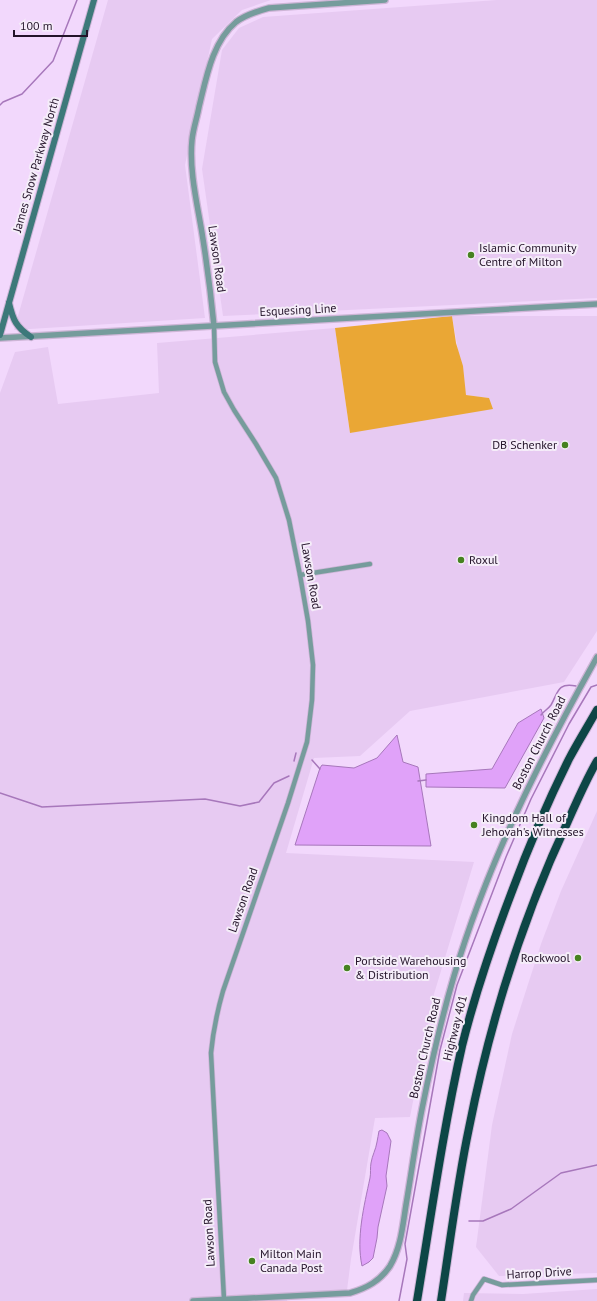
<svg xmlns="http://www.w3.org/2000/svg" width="597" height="1301" viewBox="0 0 597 1301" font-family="'PT Sans',sans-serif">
<rect width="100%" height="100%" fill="#f2d8fc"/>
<g fill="#e7caf2">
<path d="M108,0H271L242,10L212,39L185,165L205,318L14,330Z"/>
<path d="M497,0H597V298L223,316L202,169L222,50L239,28L263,17Z"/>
<path d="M452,316H597V631L564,682L410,711L360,756L314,758L286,853L474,862L434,994L410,1117L375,1118L351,1259L347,1290L288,1293L287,1301H0V393L15,352L48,347L58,404L159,393L157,343L335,328L350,433L489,398L466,395Z"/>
<path d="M597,811V1273L499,1276L476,1247L492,1125L512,1034L541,944L561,891Z"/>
<path d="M597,1289V1301H463L464,1293L523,1294Z"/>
</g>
<path fill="#eaa735" d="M452,316L456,343L463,366L466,395L489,398L493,409L350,433L335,328Z"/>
<g fill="#e0a2f9" stroke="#a777bb">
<path d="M541,709L544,718L505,788L426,787V774L492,769L518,723Z"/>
<path d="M397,735L403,762L418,767L431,846L295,845L320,768L322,765L354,768L377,758Z"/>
<path d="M382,1130L387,1133L391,1141L386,1176L387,1186L378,1227L377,1238L373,1258L369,1262L362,1266C356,1238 364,1206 370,1178C371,1173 370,1168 371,1163C372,1156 376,1149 377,1142C378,1138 378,1135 379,1131Z"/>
</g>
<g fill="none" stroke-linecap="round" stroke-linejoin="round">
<g stroke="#a777bb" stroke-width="1.5">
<path d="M0,105L3,102L22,94L53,61L77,0"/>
<path d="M541,715C544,711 548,709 551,705C558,693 557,682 576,686"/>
<path d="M312,760L320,769"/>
<path d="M294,761L296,753"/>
<path d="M418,781L426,780"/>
<path d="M0,793L42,807L205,799L240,806L259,802L274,783L289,776"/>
<path d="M469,1221H483L511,1209L561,1173L597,1165"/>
<path d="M399,1301L407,1259L405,1244L440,1050L457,985L506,857L531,799L569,724L591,687L597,685"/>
</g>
<defs>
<g id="minor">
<path d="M214,326L215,362L224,392L234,410L256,444L276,478L289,520L300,575L308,621L313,665L312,700L307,742L288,803L223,991C217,1012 213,1032 211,1053L224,1299"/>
<path d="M300,575L370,564"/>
<path d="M471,1301L473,1295L484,1279L502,1285L597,1280"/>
</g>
<g id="tertiary">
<path d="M214,326C211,295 207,264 202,233C197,203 189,170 192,140C193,129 197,118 199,107C206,79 212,42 236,22C245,15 258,11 269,8L385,0"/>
<path d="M0,338L597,304"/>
<path d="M193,1301L350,1293C367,1288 380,1281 390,1266C402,1246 403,1221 407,1199C412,1169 416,1139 422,1109C431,1064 441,1020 454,976C487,864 540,759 597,657"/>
</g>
<g id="secondary">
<path d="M9,303C13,320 16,327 31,337"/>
<path d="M0,335L94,0"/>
</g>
<g id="motorway">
<path d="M417,1301C431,1216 443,1130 462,1046C475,994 492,944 511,894C528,848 547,803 569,759C578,742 588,726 597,710"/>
<path d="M441,1301C450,1243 457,1185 469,1128C490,1022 522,919 568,821C577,801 586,780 597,761"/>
</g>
</defs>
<use href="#minor" stroke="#cdb5d6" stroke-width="6"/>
<use href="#tertiary" stroke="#cdb5d6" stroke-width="8"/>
<use href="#secondary" stroke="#cdb5d6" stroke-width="8"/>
<use href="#motorway" stroke="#cdb5d6" stroke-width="10"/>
<use href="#minor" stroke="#769c9c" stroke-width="4.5"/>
<use href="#tertiary" stroke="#769c9c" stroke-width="5.5"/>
<use href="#secondary" stroke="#3d797a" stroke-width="6"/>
<use href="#motorway" stroke="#0d4646" stroke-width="8"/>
</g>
<g fill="#468220" stroke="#f5edf9" stroke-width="1.5">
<circle cx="471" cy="255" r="4"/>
<circle cx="565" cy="445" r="4"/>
<circle cx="461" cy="560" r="4"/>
<circle cx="474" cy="825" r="4"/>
<circle cx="578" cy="958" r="4"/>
<circle cx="347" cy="968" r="4"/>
<circle cx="252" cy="1261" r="4"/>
</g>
<g text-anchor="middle" stroke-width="4" stroke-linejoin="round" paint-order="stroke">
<g font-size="12" fill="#231329" stroke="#f5edf9">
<text transform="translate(36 165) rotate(-74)" y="4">James Snow Parkway North</text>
<text transform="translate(217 259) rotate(82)" y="4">Lawson Road</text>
<text transform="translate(298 310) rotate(-3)" y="4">Esquesing Line</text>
<text transform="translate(311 576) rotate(80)" y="4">Lawson Road</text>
<text transform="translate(539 743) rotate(-63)" y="4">Boston Church Road</text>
<text transform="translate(243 900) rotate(-71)" y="4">Lawson Road</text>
<text transform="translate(455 1028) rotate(-76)" y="4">Highway 401</text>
<text transform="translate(425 1048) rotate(-77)" y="4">Boston Church Road</text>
<text transform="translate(209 1233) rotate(-93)" y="4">Lawson Road</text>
<text transform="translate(539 1273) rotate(-3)" y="4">Harrop Drive</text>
</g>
<g font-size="12" fill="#231329" stroke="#f5edf9" text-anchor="start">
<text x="479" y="252">Islamic Community<tspan x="479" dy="14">Centre of Milton</tspan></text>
<text x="557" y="449" text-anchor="end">DB Schenker</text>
<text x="469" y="564">Roxul</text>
<text x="482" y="822">Kingdom Hall of<tspan x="482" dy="14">Jehovah's Witnesses</tspan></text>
<text x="570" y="962" text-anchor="end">Rockwool</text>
<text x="355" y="965">Portside Warehousing<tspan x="355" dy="14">&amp; Distribution</tspan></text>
<text x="260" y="1258">Milton Main<tspan x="260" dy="14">Canada Post</tspan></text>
</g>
</g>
<path d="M14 30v6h73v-6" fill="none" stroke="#231329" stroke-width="2"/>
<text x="20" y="30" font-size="12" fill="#231329" stroke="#f5edf9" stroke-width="3" paint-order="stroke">100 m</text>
</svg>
